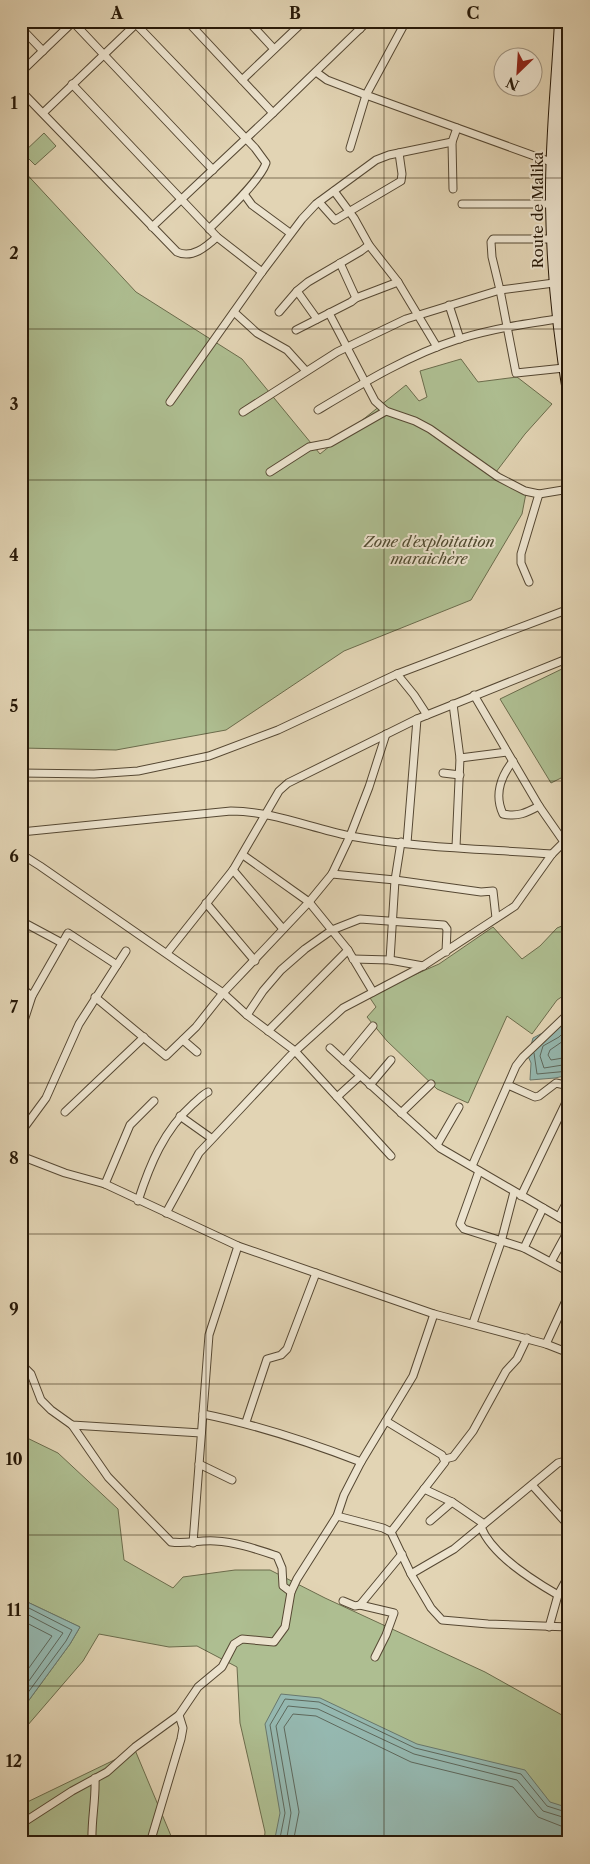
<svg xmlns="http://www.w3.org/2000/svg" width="590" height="1864" viewBox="0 0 590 1864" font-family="'Libre Caslon Text',serif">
<rect width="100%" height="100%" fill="#e2d4b4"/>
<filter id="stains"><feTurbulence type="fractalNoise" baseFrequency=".004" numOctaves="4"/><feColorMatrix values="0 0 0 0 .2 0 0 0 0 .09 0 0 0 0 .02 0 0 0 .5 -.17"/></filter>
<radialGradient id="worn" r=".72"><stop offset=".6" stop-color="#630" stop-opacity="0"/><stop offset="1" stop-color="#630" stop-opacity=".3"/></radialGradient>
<g fill="#aebe91" stroke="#6b6c4c">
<path d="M44,133L56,146L35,165L23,153Z"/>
<path d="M21,168L136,292L242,359L320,454L406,385L419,401L427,397L420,371L461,359L478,382L517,377L552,404L525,434L496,472L527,488L522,514L471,600L344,651L226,730L116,750L21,748Z"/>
<path d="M566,667L569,673V774L551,783L500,699Z"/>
<path d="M569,923V992L557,1000L532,1034L507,1016L468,1103L437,1089L387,1041L367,1017L376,1007L368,995L439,964L493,927L522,959L540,946L557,928Z"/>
<path d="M21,1435L58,1453L118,1509L124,1560L173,1588L183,1577L235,1570H270L325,1598L485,1672L569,1719V1843H264L265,1832L240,1723L237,1667L197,1646L169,1647L99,1634L83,1661L21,1733V1711L70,1644L80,1627L21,1599Z"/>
<path d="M135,1750L174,1843H21V1805Z"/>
</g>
<g fill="#95b8b0" stroke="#69786d">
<path d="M569,1012V1075L555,1078L530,1080L531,1063L528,1056L533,1038L552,1028Z"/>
<path d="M21,1599L80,1627L70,1644L21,1711Z"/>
<path d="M281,1694L320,1698L417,1744L525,1770L550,1802L569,1808V1843H274L280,1813L265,1724Z"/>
</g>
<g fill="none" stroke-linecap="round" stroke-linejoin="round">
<g stroke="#5e685c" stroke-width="1">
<path d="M569,1027L559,1037L543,1046L540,1056L544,1068L569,1064"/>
<path d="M569,1037L550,1050L548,1055L551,1060L569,1057"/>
<path d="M534,1053L537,1074L569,1071"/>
<path d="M21,1604L72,1630L66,1641L21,1702"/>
<path d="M21,1611L63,1633L21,1692"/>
<path d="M21,1620L52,1636L21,1679"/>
<path d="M279,1843L285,1813L270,1725L285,1699L319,1702L415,1748L521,1774L547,1806L569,1813"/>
<path d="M286,1843L291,1813L276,1726L288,1706L318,1709L414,1754L517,1780L543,1811L569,1819"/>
<path d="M293,1843L299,1812L284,1727L293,1714L316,1716L411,1762L513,1787L538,1817L561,1826H569"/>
</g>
<defs>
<g id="minor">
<path d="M72,21L213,170"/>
<path d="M133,21L255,148L266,163C260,181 223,215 209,229"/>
<path d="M187,21L273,113"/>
<path d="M248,21L274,49"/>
<path d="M353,21L360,29"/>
<path d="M21,28L43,51"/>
<path d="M21,72L74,21"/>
<path d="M316,72L327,80L366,95L551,162"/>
<path d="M242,80L304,21"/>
<path d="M72,84L217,237L262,272"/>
<path d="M21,91L177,252C192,259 206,247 217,237"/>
<path d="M43,113L138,22"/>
<path d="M350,148L366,95L406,21"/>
<path d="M559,164L569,163"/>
<path d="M453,189L452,142L457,128"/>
<path d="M334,191L354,218L369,245L398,282L437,347"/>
<path d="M244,194L252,205L290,233"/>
<path d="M319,202L335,220L401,181L402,174L399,153"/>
<path d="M462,204H551"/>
<path d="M558,210L569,208"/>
<path d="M152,227L273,113L368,21"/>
<path d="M552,239H493L491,242L492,257L500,290L516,373L564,368"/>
<path d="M340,263L356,298"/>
<path d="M297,291L317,319"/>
<path d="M449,305L460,339"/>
<path d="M234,312L257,333L287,350L306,371"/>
<path d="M279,312L297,291L308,282L361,251L369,245"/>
<path d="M329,313L375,401L386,411L415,421L430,429L498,477L525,491L539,494L569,489"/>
<path d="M296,330L351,302L356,298L398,282"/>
<path d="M170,402L262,272L302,219L316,204L376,160L389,155L452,142"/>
<path d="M318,410C363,383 409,355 459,339C491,329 524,324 557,319"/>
<path d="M243,412L337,352L406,319L500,290L554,283"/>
<path d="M270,472L309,447L330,443L386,411"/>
<path d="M529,582L521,563V554L539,494"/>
<path d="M397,674L414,695L427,715"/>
<path d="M474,695L539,806L564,842"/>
<path d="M453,704L460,758L456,847"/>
<path d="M460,758L507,752"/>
<path d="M513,761C501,776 494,795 503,814C518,817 526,813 539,806"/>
<path d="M21,773L94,774L138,771L209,756L278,730L397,674L569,609"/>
<path d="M443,773L460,775"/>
<path d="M21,832L231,811C272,811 310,828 350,836C417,848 485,849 552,854"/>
<path d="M407,843L417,719"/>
<path d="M21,854L40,866L223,993L247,1015L295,1051L391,1156"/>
<path d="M243,855L309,902L348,950L373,992"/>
<path d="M233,870L283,929"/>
<path d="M332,874L395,880L481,892L493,891L496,918"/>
<path d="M206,903L255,961"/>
<path d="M21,921L62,943"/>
<path d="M167,953L233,870L279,791L288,783L417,719L569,658"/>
<path d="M353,959L390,960L423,966"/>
<path d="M390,960L395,880L401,842"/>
<path d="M21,988L32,996"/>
<path d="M95,997L166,1056L196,1027L223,993L309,902L332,874L350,836L369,787L386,734"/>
<path d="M247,1015L263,991L281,970L305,949L332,930L360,919L444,925L447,929L446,952"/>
<path d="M21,1030L32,996L68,933L117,965"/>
<path d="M268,1031L348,950"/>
<path d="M183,1040L197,1052"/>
<path d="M330,1048L440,1148L569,1223"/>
<path d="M344,1061L373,1026"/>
<path d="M370,1085L391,1060"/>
<path d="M508,1085L535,1097L539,1096L556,1083L569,1086"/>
<path d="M337,1097L360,1076"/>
<path d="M65,1112L144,1037"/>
<path d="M401,1113L431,1084"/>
<path d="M180,1116L211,1138"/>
<path d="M21,1132L46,1098L79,1024L126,951"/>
<path d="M437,1145L459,1107"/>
<path d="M21,1156L65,1173L105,1184L238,1246L434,1314L546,1344L569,1353"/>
<path d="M472,1166L516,1066L523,1057L569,1013"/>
<path d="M479,1171L460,1224L464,1229L524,1248L569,1272"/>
<path d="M105,1184L130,1125L154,1101"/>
<path d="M521,1196L569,1096"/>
<path d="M138,1201C150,1164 164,1130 193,1104C198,1100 202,1095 208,1092"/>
<path d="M166,1213L199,1153L291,1055L343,1008L423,966L515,906L552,854L564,842L569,840"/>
<path d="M559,1217L569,1198"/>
<path d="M524,1248L543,1208"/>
<path d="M551,1262L569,1229"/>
<path d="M473,1323L501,1242L514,1192"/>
<path d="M546,1344L569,1294"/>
<path d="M21,1364L31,1374L41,1400L51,1410L72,1425L201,1433"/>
<path d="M203,1414C258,1425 309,1442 361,1462"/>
<path d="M386,1421L442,1455L445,1462L391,1532"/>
<path d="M246,1422L267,1359L281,1355L287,1349L316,1273"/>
<path d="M72,1425L108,1477L171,1542C186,1544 199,1540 215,1541C236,1542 256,1549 277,1556L282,1568L283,1586L291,1592"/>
<path d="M445,1459L453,1457L473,1431L506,1371L517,1359L527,1338"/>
<path d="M199,1464L232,1480"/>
<path d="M532,1485L569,1526"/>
<path d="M424,1489L452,1502L484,1524"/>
<path d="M337,1516L383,1528L391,1532L411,1574L431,1608L442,1620L488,1624L569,1627"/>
<path d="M430,1521L452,1502"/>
<path d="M481,1527C492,1555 532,1580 558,1595"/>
<path d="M193,1543L209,1335L238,1246"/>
<path d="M411,1574L454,1549L558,1463L569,1460"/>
<path d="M343,1601L355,1606L360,1605L394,1613L386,1635L375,1657"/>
<path d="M360,1605L402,1554"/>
<path d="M549,1627L558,1595L569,1575"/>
<path d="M21,1824L72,1791L107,1772L135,1747L179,1715"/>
<path d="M92,1843C91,1821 96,1800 95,1778"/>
<path d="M150,1843L181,1739L183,1728L179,1715L198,1687L222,1667L234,1644L242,1639L274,1642L285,1627L291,1592L297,1579L337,1516L344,1495L361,1462L413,1376L434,1314"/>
</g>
<g id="secondary">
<path d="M560,21C557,82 550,143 551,204C552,270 558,333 569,398"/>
<path d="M567,21C564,84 557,148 558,211C559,253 563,294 569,336"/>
</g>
</defs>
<use href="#minor" stroke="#564833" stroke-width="9"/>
<use href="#secondary" stroke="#281908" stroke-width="12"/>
<use href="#minor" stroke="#ece3ce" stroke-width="7"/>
<use href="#secondary" stroke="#ece3ce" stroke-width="10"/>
</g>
<path fill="none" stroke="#281908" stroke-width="1" stroke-opacity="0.55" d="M206,21V1843M384,21V1843M21,178H569M21,329H569M21,480H569M21,630H569M21,781H569M21,932H569M21,1083H569M21,1234H569M21,1384H569M21,1535H569M21,1686H569"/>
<g text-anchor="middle" stroke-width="4" stroke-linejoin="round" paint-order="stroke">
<g font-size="15" fill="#281908" stroke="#ece3ce">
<text transform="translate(538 210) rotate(-90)" y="5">Route de Malika</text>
</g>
<g font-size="15" font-style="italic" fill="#504b31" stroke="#ece3ce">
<text x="429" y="547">Zone d'exploitation<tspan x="429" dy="17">maraichère</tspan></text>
</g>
</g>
<rect width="590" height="1864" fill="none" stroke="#e2d4b4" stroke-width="55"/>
<g transform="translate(518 72) rotate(205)"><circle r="24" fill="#ece3ce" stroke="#9e927f"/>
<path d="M0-4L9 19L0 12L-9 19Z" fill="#8f2418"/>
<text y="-8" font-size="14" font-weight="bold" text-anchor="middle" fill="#281908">N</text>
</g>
<rect x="28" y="28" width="534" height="1808" fill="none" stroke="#281908" stroke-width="2"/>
<g font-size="16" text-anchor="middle" font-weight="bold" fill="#281908">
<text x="117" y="19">A</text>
<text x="295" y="19">B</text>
<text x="473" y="19">C</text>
<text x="14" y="109">1</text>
<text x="14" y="259">2</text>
<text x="14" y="410">3</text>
<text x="14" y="561">4</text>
<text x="14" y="712">5</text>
<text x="14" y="862">6</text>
<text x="14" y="1013">7</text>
<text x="14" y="1164">8</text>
<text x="14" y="1315">9</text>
<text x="14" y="1465">10</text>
<text x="14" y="1616">11</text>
<text x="14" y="1767">12</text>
</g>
<rect width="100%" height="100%" filter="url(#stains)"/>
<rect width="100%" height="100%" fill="url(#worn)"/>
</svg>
